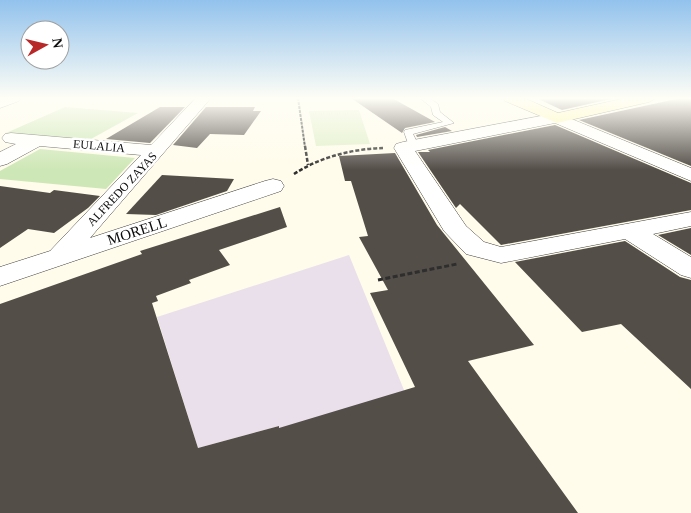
<svg xmlns="http://www.w3.org/2000/svg" width="691" height="513" viewBox="0 0 691 513" font-family="Georgia,serif">
<rect width="100%" height="100%" fill="#fffceb"/>
<path fill="#eae0eb" d="M349,255L404,390L472,513H295L279,426L198,448L157,317Z"/>
<g fill="#cee7b6">
<path d="M65,107L138,113L91,139L6,133Z"/>
<path d="M40,149L135,158L106,189L0,179V171Z"/>
</g>
<path fill="#e0efc8" d="M359,110L370,144L316,146L309,111Z"/>
<g fill="#544e49">
<path d="M351,98H392L435,122L405,128L402,133Z"/>
<path d="M536,98H615L562,110Z"/>
<path d="M681,98H691V166L579,120Z"/>
<path d="M160,107H185L150,143L106,139Z"/>
<path d="M206,107H255L253,111H261L244,135L210,134L197,148L173,145Z"/>
<path d="M555,125L691,183V210L501,245L460,204L456,208L418,152H430L428,150Z"/>
<path d="M445,127L452,131L417,137L416,135Z"/>
<path d="M395,153L437,225L534,345L468,361L578,513H0V304L142,254L140,251L280,207L287,227L219,250L230,265L189,280L191,283L156,296L158,301L152,303L198,448L279,426V428L415,387L370,293L388,290L359,237L368,236L351,181H345L339,156Z"/>
<path d="M162,175L234,179L227,191L156,215L126,214Z"/>
<path d="M0,186L50,193L54,190L100,196L88,208L54,233L28,229L0,248Z"/>
<path d="M691,228V255L658,235Z"/>
<path d="M625,241L680,277L691,280V389L621,324L582,332L515,262Z"/>
</g>
<g fill="none" stroke-linecap="round" stroke-linejoin="round">
<defs>
<path id="lane" d="M420,98H429L438,104L440,112L454,123L413,134L419,146L414,149L409,146L404,132L405,130L443,122L433,115L431,107Z"/>
<g id="street">
<path d="M21,98L19,101L0,108V99Z"/>
<path d="M196,98H211L90,238L265,181L273,179L281,181L284,186L281,191L0,286V267L50,251L141,155L40,146L7,164L0,166V152L16,144L5,142L2,138L5,134L11,133L151,145Z"/>
<path d="M557,113L691,168V181L555,123L415,151L466,226L484,242L501,247L691,212V226L653,234L691,257V278L681,275L625,239L501,263L466,254L444,231L394,148L396,144L403,142Z"/>
</g>
<path id="secondary" d="M503,98H524L558,113L626,98H656L649,102L557,123L505,101Z"/>
</defs>
<use href="#lane" stroke="#3f3f3f" stroke-width="1"/>
<use href="#street" stroke="#3f3f3f" stroke-width="1"/>
<use href="#secondary" stroke="#2e2e2e" stroke-width="1"/>
<path stroke="#2e2e2e" stroke-width="2" stroke-dasharray="3 1" stroke-linecap="butt" d="M298,98L305,147"/>
<g stroke="#2e2e2e" stroke-width="2.5" stroke-dasharray="4 2" stroke-linecap="butt">
<path d="M305,146L308,165"/>
<path d="M294,174C320,157 352,149 383,148"/>
</g>
<path stroke="#2e2e2e" stroke-width="3" stroke-dasharray="5 2.5" stroke-linecap="butt" d="M378,280L457,264"/>
<use href="#lane" fill="#fff" fill-rule="evenodd"/>
<use href="#street" fill="#fff" fill-rule="evenodd"/>
<use href="#secondary" fill="#fdf8a8" fill-rule="evenodd"/>
</g>
<linearGradient id="sky" x2="0" y2="1"><stop stop-color="#92c2ed"/><stop offset="0.58" stop-color="#fffef6"/><stop offset="1" stop-color="#fffef6" stop-opacity="0"/></linearGradient>
<rect width="691" height="170" fill="url(#sky)"/>
<g text-anchor="middle" stroke-width="5" stroke-linejoin="round" paint-order="stroke">
<g font-size="12" fill="#0c0c0c" stroke="#fff">
<text transform="translate(99 146) rotate(5)" y="4">EULALIA</text>
<text transform="translate(122 189) rotate(-47)" y="4">ALFREDO ZAYAS</text>
</g>
<g font-size="15" fill="#0c0c0c" stroke="#fff">
<text transform="translate(137 231) rotate(-18)" y="5">MORELL</text>
</g>
</g>
<g transform="translate(45 45) rotate(82)"><circle r="24" fill="#ffffff" stroke="#9e9e9e"/>
<path d="M0-4L9 19L0 12L-9 19Z" fill="#b82828"/>
<text y="-8" font-size="14" font-weight="bold" text-anchor="middle" fill="#0c0c0c">N</text>
</g>
</svg>
